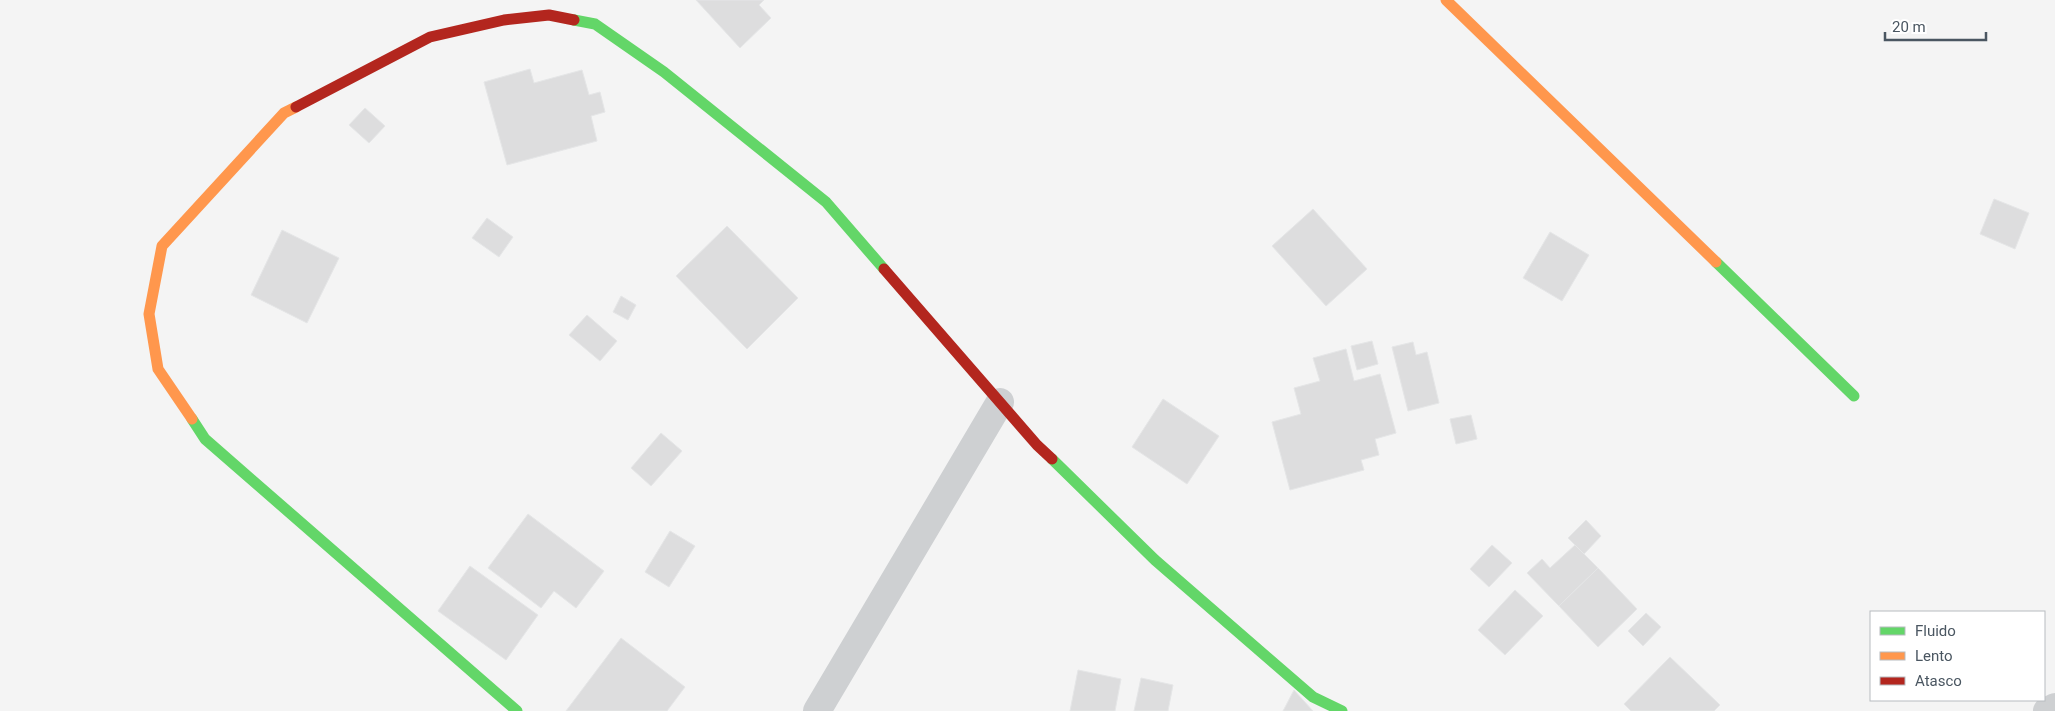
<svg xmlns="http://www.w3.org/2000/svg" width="2055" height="711" viewBox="0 0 2055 711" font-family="Roboto,sans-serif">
<rect width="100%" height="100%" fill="#f4f4f4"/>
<g fill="#ddddde" stroke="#e5e6e7">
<path d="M696,0H764L759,5L771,18L740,48Z"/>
<path d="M530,69L534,83L582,70L589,95L600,92L605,112L591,116L597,141L507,165L484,82Z"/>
<path d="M365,108L385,126L369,143L349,125Z"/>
<path d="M1994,199L2029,213L2015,249L1980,234Z"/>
<path d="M1313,209L1367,269L1326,306L1272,246Z"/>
<path d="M487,218L513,237L499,257L472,238Z"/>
<path d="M727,226L798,298L747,349L676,276Z"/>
<path d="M282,230L339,258L307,323L251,295Z"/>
<path d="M1550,232L1589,255L1562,301L1523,278Z"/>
<path d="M621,296L636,305L628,320L613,312Z"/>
<path d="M587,315L617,341L600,361L569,335Z"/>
<path d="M1372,341L1378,364L1357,370L1351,346Z"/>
<path d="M1413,342L1416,355L1427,352L1439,403L1408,411L1392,347Z"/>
<path d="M1346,349L1354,381L1380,374L1396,433L1375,439L1379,455L1361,460L1364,470L1290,490L1272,422L1301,414L1294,388L1320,381L1313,358Z"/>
<path d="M1163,399L1219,436L1187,484L1132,447Z"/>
<path d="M1471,415L1477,439L1456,444L1450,419Z"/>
<path d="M661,433L682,451L651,486L631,468Z"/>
<path d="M528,514L604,571L576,608L554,591L541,608L488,568Z"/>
<path d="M1586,520L1601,536L1584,554L1568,538Z"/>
<path d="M670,531L695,546L669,587L645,572Z"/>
<path d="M1492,545L1512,563L1489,587L1470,569Z"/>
<path d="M1575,545L1598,568L1559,606L1527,573L1542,559L1550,568Z"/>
<path d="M470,566L538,615L506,660L438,611Z"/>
<path d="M1598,568L1637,609L1598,647L1559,606Z"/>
<path d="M1515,590L1543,616L1505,655L1478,630Z"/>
<path d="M1646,613L1661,627L1643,646L1628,631Z"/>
<path d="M621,638L685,687L667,711H566Z"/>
<path d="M1670,657L1720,705L1714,711H1631L1624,704Z"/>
<path d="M1078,670L1121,679L1115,711H1070Z"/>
<path d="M1141,678L1173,685L1168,711H1134Z"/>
<path d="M1294,690L1313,711H1283Z"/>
</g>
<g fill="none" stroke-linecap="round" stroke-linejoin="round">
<g stroke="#ced0d2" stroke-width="28">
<path d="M817,711L1000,402"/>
<path d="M2047,711L2055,707"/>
</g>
<g stroke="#63d668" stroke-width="11">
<path d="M574,20L595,24L664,72L826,202L884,269"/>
<path d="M1716,262L1854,396"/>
<path d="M192,419L205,439L517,711"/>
<path d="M1052,459L1155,560L1313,697L1342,711"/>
</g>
<g stroke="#ff974d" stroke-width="11">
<path d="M1446,0L1716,262"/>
<path d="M192,419L158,369L149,314L162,246L284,113L296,107"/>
</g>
<g stroke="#b3261e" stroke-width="11">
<path d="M296,107L430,37L504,20L549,15L574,20"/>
<path d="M884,269L1037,445L1052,459"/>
</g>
</g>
<rect x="1870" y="611" width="175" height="90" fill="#ffffff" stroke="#b7bbc0"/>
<rect x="1880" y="627" width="25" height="8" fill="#63d668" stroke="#b7bbc0"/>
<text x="1915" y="636" font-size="15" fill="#4a5661">Fluido</text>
<rect x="1880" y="652" width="25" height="8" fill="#ff974d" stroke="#b7bbc0"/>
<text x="1915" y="661" font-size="15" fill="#4a5661">Lento</text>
<rect x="1880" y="677" width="25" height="8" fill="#b3261e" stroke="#b7bbc0"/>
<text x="1915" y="686" font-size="15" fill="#4a5661">Atasco</text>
<path d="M1885 32v8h101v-8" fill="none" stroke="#4a5661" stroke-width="2.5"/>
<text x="1892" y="32" font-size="15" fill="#4a5661" stroke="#ffffff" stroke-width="4" paint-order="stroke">20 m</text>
</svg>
